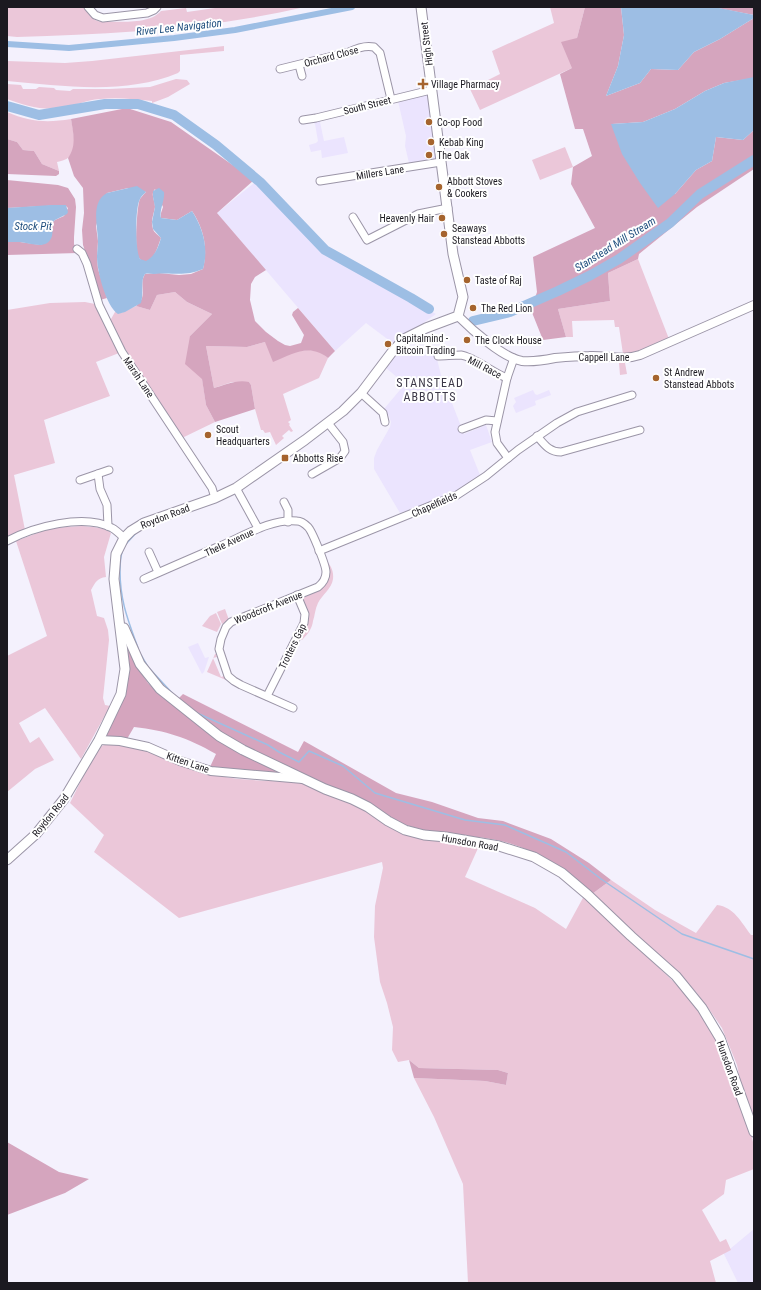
<svg xmlns="http://www.w3.org/2000/svg" width="761" height="1290" viewBox="0 0 761 1290" font-family="'Roboto Condensed',sans-serif">
<rect width="100%" height="100%" fill="#f4f1fd"/>
<g fill="#ebe4fe">
<path d="M428,94L436,159L409,163L405,146L406,136L398,101Z"/>
<path d="M321,120L320,122L324,141L344,137L348,153L322,158L321,150L311,152L309,145L316,143L318,141L315,124L313,122Z"/>
<path d="M254,183L323,251L436,314L394,344L366,323L335,351L217,213Z"/>
<path d="M404,345L414,354L423,355H436L445,391L450,398L464,434L486,425L492,442L470,450L480,475L465,486L443,498L400,513L374,469V458L377,450L390,427L391,422L389,416L384,409L405,384L385,367Z"/>
<path d="M533,390L535,394L537,395L549,390L551,395L535,401L536,405L516,413L513,406L516,402L514,398Z"/>
<path d="M198,643L205,658L209,657L204,672L202,674L188,647Z"/>
<path d="M754,1229V1283H738L723,1252L730,1249Z"/>
</g>
<g fill="#ebc7d9">
<path d="M7,7H83C89,14 92,21 102,22C120,21 149,25 161,11L186,8L187,12L222,7H305C210,29 114,34 17,37L7,36Z"/>
<path d="M550,7H585L577,38L572,68L480,110L470,89L500,74L492,51L554,23Z"/>
<path d="M224,46V51L180,55V71L178,73C126,95 62,86 7,81V61L65,63L92,61Z"/>
<path d="M176,79L187,80L190,84L168,97L152,103V101C134,99 117,97 100,99C86,100 74,106 61,108C43,111 23,105 7,99V84L21,85L23,89H36L39,87L54,88L56,90L70,91L73,89H109L150,87Z"/>
<path d="M7,112C30,122 47,123 71,119C73,130 78,148 69,157C66,160 61,161 57,162L59,171L42,164L34,151L23,150L17,142L7,139Z"/>
<path d="M565,147L573,167L540,180L532,160Z"/>
<path d="M638,259L669,339L635,353L623,354L619,327H615L614,320L572,321L573,337H566L558,309L610,301L608,273Z"/>
<path d="M175,292L187,302L212,314L190,336L202,378L206,405L215,422L182,438L122,344L111,324V319L115,312L121,313L136,306L150,310L157,295Z"/>
<path d="M85,302L95,304L119,353L96,362L110,396L44,420L55,463L14,475L25,530L7,538V310L50,303Z"/>
<path d="M265,342L300,351L309,350L316,351L322,353L328,358L319,378L283,394L291,420L288,422L290,424L289,425L293,431L291,432L289,430L282,436L284,438L276,445L270,432L265,433L263,430H261L255,409L251,385L249,382H232L214,388L206,346L247,347Z"/>
<path d="M619,363H625L627,374L620,375Z"/>
<path d="M82,526C91,527 104,527 111,533L104,557L106,577C97,578 95,583 91,590L97,616L104,618L108,630L109,640L103,698L105,705L110,706L81,759L45,708L19,723L30,743L39,737L54,760L35,769L7,792V656L47,636L16,541L51,528Z"/>
<path d="M327,561C331,566 334,572 333,579C332,588 322,595 318,603C315,609 315,615 313,621C312,629 307,635 302,640L299,639L306,626L303,598V595L319,589Z"/>
<path d="M225,609L229,620L222,624L217,612Z"/>
<path d="M216,613L221,624L217,632L202,626L210,616Z"/>
<path d="M216,654L217,657L213,658L221,677L224,676L226,680L207,672L215,654Z"/>
<path d="M119,744C150,748 176,763 205,772C235,782 268,780 299,782L310,785L360,806L388,826L400,833L446,843L479,846L465,877L535,908L566,929L584,896L677,985L701,1013L715,1037L750,1130L754,1146V1169L726,1180L724,1194L702,1210L720,1242L726,1239L731,1250L710,1261L716,1283H468L463,1184L434,1117L414,1078L485,1081L506,1085L508,1073L498,1070L419,1068L409,1060L398,1062L392,1050L393,1027L387,1003L380,982L374,937L375,906L383,868L382,862L179,918L94,852L104,835L70,803L97,748L104,745Z"/>
<path d="M611,880L655,910L696,933L717,905C734,907 741,922 751,935H754V1121L743,1095L737,1065L722,1028L711,1012L696,992L667,961L640,941L592,894Z"/>
</g>
<g fill="#d5a5be">
<path d="M585,7H621L624,35L618,66L606,96L640,83L651,69L678,70L694,52L720,39L754,18V78L724,83L705,91L675,109L643,122L612,124L675,194L696,170L712,161L716,137L743,140L754,130V169L697,207L639,254L638,259L608,273L610,301L558,309L566,337L543,340L531,310L537,292L533,257L595,228L571,184L573,167L592,156L583,129H575L560,74L572,68L561,42L577,38Z"/>
<path d="M714,7H754V15L717,8Z"/>
<path d="M127,108L171,122L254,180L217,213L266,270L255,277L251,284L250,300L255,321L266,332L278,341L285,345L290,346L301,343L304,335L292,315L293,312L298,308L335,351L328,358C309,343 293,354 273,362L265,342L247,347L206,346L214,388C225,385 237,379 249,382L251,385L255,409L215,422L206,405L202,379L185,364L190,336L212,314L187,302L175,292L157,295L150,310L136,306C149,296 138,285 145,274L159,273L179,275L191,274L203,269C208,248 204,229 192,211L177,220L161,218V213L163,207L155,189C150,195 155,200 155,207C154,214 150,221 153,229C154,233 159,235 161,238C158,245 154,264 143,261C140,260 138,257 137,254C135,246 137,204 140,199C142,196 144,194 146,192L128,188L107,193L96,226L98,241L97,258L98,269L107,298L100,300L87,257L83,245L82,230L84,213L83,188L74,176L68,158C77,146 73,132 71,119Z"/>
<path d="M7,139L17,142L23,150L34,151L42,164L59,171V174L56,176L7,174Z"/>
<path d="M7,180L58,185L68,188L75,199L76,207L74,237V244L78,253L7,255V242H20L41,245L52,235V223L55,220L64,216L68,208L65,205L7,208Z"/>
<path d="M125,641L137,667L148,683L162,697L188,715L291,775L210,767L216,754C186,737 167,731 134,727L127,739H102L118,708Z"/>
<path d="M183,694L298,752L304,741L396,793L432,802L478,818L503,821L551,839L589,863L611,880L592,894C565,873 539,851 505,842C486,837 467,836 447,834C431,832 415,828 399,823L242,746L220,733L179,698Z"/>
<path d="M409,1060L419,1068L498,1070L508,1073L506,1085L485,1081L414,1078Z"/>
<path d="M7,1142L59,1172L89,1179L65,1193L7,1215Z"/>
</g>
<g fill="#9dbee4">
<path d="M621,7H714L754,15V18L720,39L694,52L678,70L651,69L640,83L606,96L618,66L624,35Z"/>
<path d="M754,77V130L743,140L716,137L712,161L696,170L675,194L658,208L640,183L622,154L611,124L643,122L675,109L705,91L724,83Z"/>
<path d="M137,186L146,192C144,194 141,196 140,199C135,207 135,250 140,259L146,261C155,256 158,248 161,238L153,229L152,222L155,207L153,197V191L159,188L164,192C165,201 159,210 161,218L177,220L192,211C203,228 209,249 203,269C184,277 174,272 154,274C151,274 149,273 145,274C140,281 144,293 141,303L125,312L118,314C106,306 97,271 97,257C97,252 98,247 98,242C98,227 90,202 107,193Z"/>
<path d="M51,205H66L68,212L67,214L55,220L52,223C52,227 53,232 52,236C47,251 31,243 20,242C16,242 11,242 7,242V208Z"/>
</g>
<g fill="none" stroke-linecap="round" stroke-linejoin="round">
<g stroke="#9dbee4" stroke-width="1.5">
<path d="M126,544L136,533"/>
<path d="M122,552C120,559 120,565 120,571C120,601 128,620 138,648"/>
<path d="M141,655L148,667L174,695"/>
<path d="M197,713L268,745L279,752L299,762L309,751L343,766L375,793L465,820L505,825L566,852L601,879L682,934L754,959"/>
</g>
<path stroke="#9dbee4" stroke-width="6" d="M7,44L69,48L174,38L235,30L352,7"/>
<g stroke="#9dbee4" stroke-width="10">
<path d="M7,106L39,115L105,104H138L174,115L216,145L260,182L325,250L411,298L429,309"/>
<path d="M473,321L510,312L558,291L591,275L619,259L670,223L700,194L754,160"/>
</g>
<defs>
<g id="minor">
<path d="M88,7L95,15L103,18L147,13L154,10L157,7"/>
<path d="M299,65L302,76"/>
<path d="M280,69L349,52C357,48 365,45 374,47L380,53L391,99"/>
<path d="M303,120L316,118L431,90"/>
<path d="M320,181L441,162"/>
<path d="M353,217L367,240L418,214L448,208"/>
<path d="M77,249L82,253L87,264L99,305L122,352L212,488L215,498"/>
<path d="M438,356C445,356 453,355 461,355C474,357 493,373 507,378"/>
<path d="M361,393L383,413L385,422"/>
<path d="M462,429L486,420L497,421"/>
<path d="M537,436C544,444 549,452 561,452L640,430"/>
<path d="M508,458L497,443L495,432L507,378L514,358"/>
<path d="M98,474L100,489L107,505L108,526"/>
<path d="M312,474L340,458L345,451L343,442L328,423"/>
<path d="M80,480L109,470"/>
<path d="M236,488L258,528"/>
<path d="M284,502L288,510V522"/>
<path d="M7,541C33,527 84,513 112,528C116,530 120,534 124,538"/>
<path d="M319,551L457,495L486,476L518,450L557,423L577,412L632,395"/>
<path d="M149,552L158,572"/>
<path d="M144,579C169,568 194,557 220,546C242,537 272,518 297,521C301,521 305,524 308,527C312,531 326,565 326,572C326,578 323,583 318,587L231,622L226,627L221,639L219,649L228,676L234,681L241,685L293,708"/>
<path d="M267,696L304,623L305,614L297,595"/>
</g>
<g id="tertiary">
<path d="M458,316C471,329 503,358 522,361C533,362 545,360 555,358C566,357 578,356 589,356C607,355 622,361 640,355L754,305"/>
<path d="M99,740L120,741L148,747L180,761L211,771L303,779"/>
</g>
<g id="secondary">
<path d="M124,628L140,664L160,689L219,736L243,750L325,789L352,799L368,807L388,821L405,830L424,835L446,837L499,846L534,857L562,873L588,895L631,936L676,976L702,1008L720,1038L754,1132"/>
<path d="M7,860L36,834L64,799L99,740L121,694L125,669L114,579L116,554L124,538L131,531L144,523L215,498L236,488L305,440L343,411L361,393L392,352L404,339L426,328L458,316L463,297L453,254L421,7"/>
</g>
</defs>
<use href="#minor" stroke="#9b95a7" stroke-width="9"/>
<use href="#tertiary" stroke="#9b95a7" stroke-width="10"/>
<use href="#secondary" stroke="#9b95a7" stroke-width="11"/>
<use href="#minor" stroke="#fff" stroke-width="7"/>
<use href="#tertiary" stroke="#fff" stroke-width="8"/>
<use href="#secondary" stroke="#fff" stroke-width="9"/>
</g>
<g fill="#a5642e" stroke="#fff" stroke-width="1.5">
<path d="M421 78h4v4h4v4h-4v4h-4v-4h-4v-4h4z"/>
<circle cx="429" cy="122" r="4"/>
<circle cx="431" cy="142" r="4"/>
<circle cx="429" cy="155" r="4"/>
<circle cx="439" cy="187" r="4"/>
<circle cx="442" cy="218" r="4"/>
<circle cx="444" cy="234" r="4"/>
<circle cx="467" cy="280" r="4"/>
<circle cx="473" cy="308" r="4"/>
<circle cx="467" cy="340" r="4"/>
<circle cx="388" cy="344" r="4"/>
<circle cx="656" cy="378" r="4"/>
<circle cx="208" cy="435" r="4"/>
<rect x="281" y="454" width="8" height="8" rx="2"/>
</g>
<g text-anchor="middle" stroke-width="4" stroke-linejoin="round" paint-order="stroke">
<g font-size="10" fill="#1b1920" stroke="#fff">
<text transform="translate(426 44) rotate(-97)" y="4">High Street</text>
<text transform="translate(331 56) rotate(-15)" y="4">Orchard Close</text>
<text transform="translate(367 105) rotate(-14)" y="4">South Street</text>
<text transform="translate(380 172) rotate(-9)" y="4">Millers Lane</text>
<text x="604" y="361">Cappell Lane</text>
<text transform="translate(485 367) rotate(27)" y="4">Mill Race</text>
<text transform="translate(139 377) rotate(56)" y="4">Marsh Lane</text>
<text transform="translate(434 504) rotate(-24)" y="4">Chapelfields</text>
<text transform="translate(165 516) rotate(-21)" y="4">Roydon Road</text>
<text transform="translate(229 542) rotate(-25)" y="4">Thele Avenue</text>
<text transform="translate(268 607) rotate(-22)" y="4">Woodcroft Avenue</text>
<text transform="translate(292 646) rotate(-64)" y="4">Trotters Gap</text>
<text transform="translate(188 762) rotate(19)" y="4">Kitten Lane</text>
<text transform="translate(50 815) rotate(-51)" y="4">Roydon Road</text>
<text transform="translate(470 842) rotate(10)" y="4">Hunsdon Road</text>
<text transform="translate(730 1068) rotate(70)" y="4">Hunsdon Road</text>
</g>
<g font-size="10" fill="#1b1920" stroke="#fff" text-anchor="start">
<text x="431" y="88">Village Pharmacy</text>
<text x="437" y="126">Co-op Food</text>
<text x="439" y="146">Kebab King</text>
<text x="437" y="159">The Oak</text>
<text x="447" y="185">Abbott Stoves<tspan x="447" dy="12">&amp; Cookers</tspan></text>
<text x="434" y="222" text-anchor="end">Heavenly Hair</text>
<text x="452" y="232">Seaways<tspan x="452" dy="12">Stanstead Abbotts</tspan></text>
<text x="475" y="284">Taste of Raj</text>
<text x="481" y="312">The Red Lion</text>
<text x="396" y="342">Capitalmind -<tspan x="396" dy="12">Bitcoin Trading</tspan></text>
<text x="475" y="344">The Clock House</text>
<text x="664" y="376">St Andrew<tspan x="664" dy="12">Stanstead Abbots</tspan></text>
<text x="216" y="433">Scout<tspan x="216" dy="12">Headquarters</tspan></text>
<text x="293" y="462">Abbotts Rise</text>
</g>
<g font-size="11" font-style="italic" fill="#1f4e7e" stroke="#fff">
<text transform="translate(179 27) rotate(-6)" y="4">River Lee Navigation</text>
<text x="33" y="230">Stock Pit</text>
<text transform="translate(615 244) rotate(-32)" y="4">Stanstead Mill Stream</text>
</g>
<g font-size="12" letter-spacing="1" fill="#3c3847" stroke="#fff">
<text x="430" y="387">STANSTEAD<tspan x="430" dy="14">ABBOTTS</tspan></text>
</g>
</g>
<rect width="761" height="1290" fill="none" stroke="#1b1920" stroke-width="16"/>
</svg>
